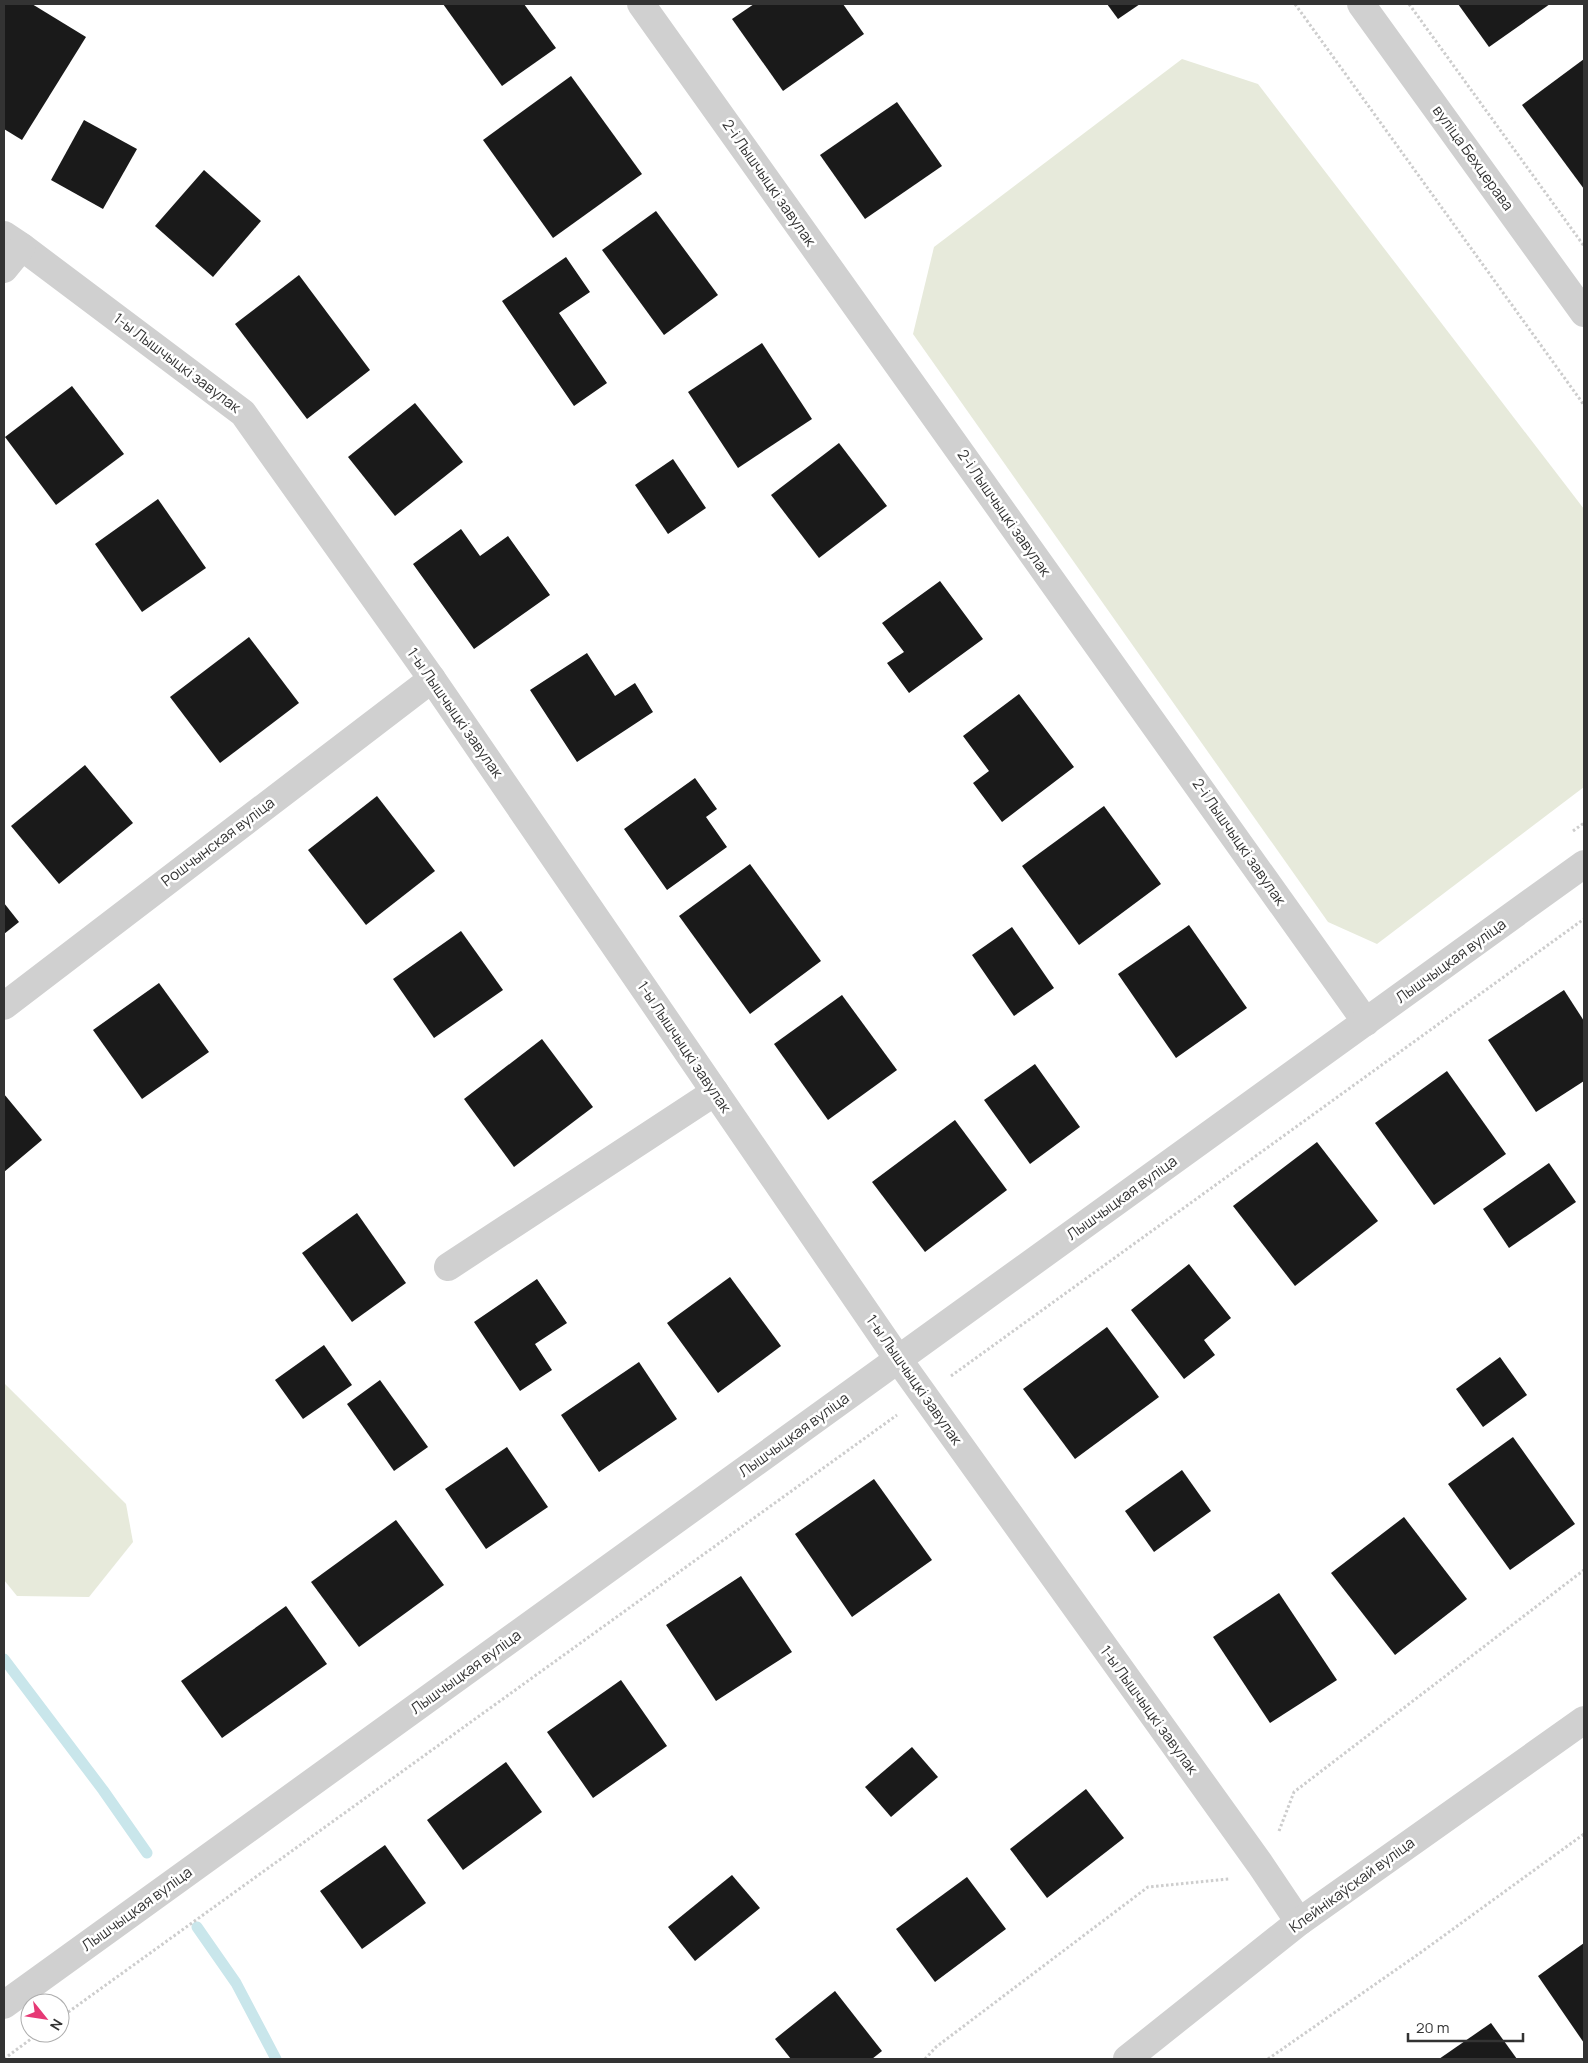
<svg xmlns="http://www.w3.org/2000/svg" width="1588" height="2063" viewBox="0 0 1588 2063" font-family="Manrope,sans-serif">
<rect width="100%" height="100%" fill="#fff"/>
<g fill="#e7eadb">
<path d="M1182,59L1258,84L1584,509V787L1377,944L1328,922L913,334L934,247Z"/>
<path d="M4,1383L126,1504L133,1542L89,1597L17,1596L4,1580Z"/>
</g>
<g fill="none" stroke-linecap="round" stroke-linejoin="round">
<g stroke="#c9e6eb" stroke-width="11">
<path d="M4,1659L103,1790L147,1853"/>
<path d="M197,1927L236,1983L276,2059"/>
</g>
</g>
<g fill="#1a1a1a">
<path d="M4,4H32L86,37L22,140L4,129Z"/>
<path d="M443,4H524L556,48L502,86Z"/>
<path d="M754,4H843L864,34L783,91L732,19Z"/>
<path d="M1107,4H1140L1118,19Z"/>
<path d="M1458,4H1550L1489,47Z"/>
<path d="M1584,59V189L1522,105Z"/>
<path d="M571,76L642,174L553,238L483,140Z"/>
<path d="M897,102L942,166L865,219L820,155Z"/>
<path d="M84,120L137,149L103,209L51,180Z"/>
<path d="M204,170L261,221L213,277L155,226Z"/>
<path d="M656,211L718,295L664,335L602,250Z"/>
<path d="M566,257L590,292L559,313L607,383L574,406L502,301Z"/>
<path d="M299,275L370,370L307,419L235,324Z"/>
<path d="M762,343L812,419L738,468L688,392Z"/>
<path d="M72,386L124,454L56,505L5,437Z"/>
<path d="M415,403L463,462L395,516L348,457Z"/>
<path d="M839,443L887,506L819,558L771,495Z"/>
<path d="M673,459L706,508L668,534L635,485Z"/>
<path d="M158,499L206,568L142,612L95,544Z"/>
<path d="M461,529L480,556L508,536L550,595L474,649L413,564Z"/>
<path d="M940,581L983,639L909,693L887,663L904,652L882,623Z"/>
<path d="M249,637L299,703L220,763L170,697Z"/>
<path d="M587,653L615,696L635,683L653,712L577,762L530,690Z"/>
<path d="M1019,694L1074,767L1002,822L973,783L989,771L963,736Z"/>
<path d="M85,765L133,823L59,884L11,826Z"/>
<path d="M695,778L717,809L706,817L727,847L667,890L624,829Z"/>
<path d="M377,796L435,871L366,925L308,850Z"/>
<path d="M1104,806L1161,884L1079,945L1022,866Z"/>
<path d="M750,864L821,961L750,1014L679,916Z"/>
<path d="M4,903L19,922L4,934Z"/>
<path d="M1189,925L1247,1008L1176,1058L1118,974Z"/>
<path d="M1012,927L1054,988L1014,1016L972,955Z"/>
<path d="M461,931L503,990L434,1038L393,979Z"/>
<path d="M159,983L209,1052L142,1099L93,1030Z"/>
<path d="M1564,990L1584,1021V1081L1536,1112L1488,1040Z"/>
<path d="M842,995L897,1070L828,1120L774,1044Z"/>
<path d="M542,1039L593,1107L514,1167L464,1099Z"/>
<path d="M1035,1064L1080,1127L1030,1164L984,1100Z"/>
<path d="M1447,1071L1506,1154L1434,1205L1375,1123Z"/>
<path d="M4,1094L42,1140L4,1172Z"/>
<path d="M955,1120L1007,1190L925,1252L872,1182Z"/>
<path d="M1317,1142L1378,1221L1295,1286L1233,1206Z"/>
<path d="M1549,1163L1576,1202L1509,1248L1483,1209Z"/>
<path d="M357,1213L406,1283L352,1322L302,1253Z"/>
<path d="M1189,1264L1231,1318L1204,1340L1215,1355L1184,1379L1131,1310Z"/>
<path d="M730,1277L781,1346L718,1393L667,1323Z"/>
<path d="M537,1279L567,1323L535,1344L552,1370L520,1391L474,1322Z"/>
<path d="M1107,1327L1159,1397L1075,1459L1023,1389Z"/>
<path d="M324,1345L352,1385L303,1419L275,1380Z"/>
<path d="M1500,1357L1527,1395L1483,1427L1456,1389Z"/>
<path d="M639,1362L677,1419L599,1472L561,1415Z"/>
<path d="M380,1380L428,1447L394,1471L347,1404Z"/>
<path d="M1513,1437L1575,1524L1510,1570L1448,1484Z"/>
<path d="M507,1447L548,1507L486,1549L445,1489Z"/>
<path d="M1182,1470L1211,1511L1154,1552L1125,1511Z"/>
<path d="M874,1479L932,1560L852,1617L795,1534Z"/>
<path d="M1404,1517L1467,1599L1395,1655L1331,1573Z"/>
<path d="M396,1520L444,1585L359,1647L311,1582Z"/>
<path d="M741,1576L792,1652L716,1701L666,1625Z"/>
<path d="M1279,1593L1337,1680L1270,1723L1213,1637Z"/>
<path d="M286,1606L327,1664L222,1738L181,1681Z"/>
<path d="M621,1680L667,1746L593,1798L547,1732Z"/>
<path d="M912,1747L938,1777L891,1817L865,1787Z"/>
<path d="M506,1762L542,1812L463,1870L427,1820Z"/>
<path d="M1086,1789L1124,1838L1047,1898L1010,1849Z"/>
<path d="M385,1845L426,1903L362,1949L320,1891Z"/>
<path d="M732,1875L760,1908L695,1961L668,1927Z"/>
<path d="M967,1877L1006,1929L935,1982L896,1929Z"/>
<path d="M1584,1943V2043L1538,1976Z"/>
<path d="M835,1991L882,2051L872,2059H791L775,2039Z"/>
<path d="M1491,2023L1517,2059H1439Z"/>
</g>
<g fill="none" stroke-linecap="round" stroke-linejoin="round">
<g stroke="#cdcdcd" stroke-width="3" stroke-dasharray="2.5 2.5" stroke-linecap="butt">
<path d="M1295,4L1584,405"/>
<path d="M1409,4L1584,246"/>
<path d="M1573,831L1584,823"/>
<path d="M951,1376L1584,919"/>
<path d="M1279,1831L1294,1792L1584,1570"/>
<path d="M60,2018L897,1415"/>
<path d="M4,2059L39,2033"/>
<path d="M925,2059L936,2047L1148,1887L1229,1879"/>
<path d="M1268,2059L1420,1953L1584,1834"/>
</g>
<g stroke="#d0d0d0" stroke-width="28">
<path d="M641,4L1366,1022"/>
<path d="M1361,4L1584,313"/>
<path d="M4,235L22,247L243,413L432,679L898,1359L1260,1864L1299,1922"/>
<path d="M4,269L22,247"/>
<path d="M4,1006L432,679"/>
<path d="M448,1267L715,1092"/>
<path d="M4,2005L1584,864"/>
<path d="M1127,2059L1299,1922L1584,1720"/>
</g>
</g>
<g text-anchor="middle" stroke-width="5" stroke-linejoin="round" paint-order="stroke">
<g font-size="15" fill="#333" stroke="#fff">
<text transform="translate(1473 158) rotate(54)" y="5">вуліца Бехцерава</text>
<text transform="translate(769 183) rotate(55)" y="5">2-і Лышчыцкі завулак</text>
<text transform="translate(177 363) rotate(37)" y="5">1-ы Лышчыцкі завулак</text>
<text transform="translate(1004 513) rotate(55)" y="5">2-і Лышчыцкі завулак</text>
<text transform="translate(455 713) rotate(55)" y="5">1-ы Лышчыцкі завулак</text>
<text transform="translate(218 842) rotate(-37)" y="5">Рошчынская вуліца</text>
<text transform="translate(1239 842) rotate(55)" y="5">2-і Лышчыцкі завулак</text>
<text transform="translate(1451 961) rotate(-36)" y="5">Лышчыцкая вуліца</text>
<text transform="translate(684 1047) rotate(56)" y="5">1-ы Лышчыцкі завулак</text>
<text transform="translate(1122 1198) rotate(-36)" y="5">Лышчыцкая вуліца</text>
<text transform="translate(914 1380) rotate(55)" y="5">1-ы Лышчыцкі завулак</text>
<text transform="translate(794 1435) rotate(-36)" y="5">Лышчыцкая вуліца</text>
<text transform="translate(466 1672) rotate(-36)" y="5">Лышчыцкая вуліца</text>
<text transform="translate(1149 1710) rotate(54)" y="5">1-ы Лышчыцкі завулак</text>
<text transform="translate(1352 1885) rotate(-36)" y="5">Клейнікаўскай вуліца</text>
<text transform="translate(137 1909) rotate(-36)" y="5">Лышчыцкая вуліца</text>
</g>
</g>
<rect width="1588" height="2063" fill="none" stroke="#333333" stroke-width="10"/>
<g transform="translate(45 2018) rotate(120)"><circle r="24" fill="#ffffff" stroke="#adadad"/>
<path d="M0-4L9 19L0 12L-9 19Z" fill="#e63975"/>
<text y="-8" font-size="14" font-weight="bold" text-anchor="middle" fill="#333333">N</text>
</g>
<path d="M1408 2033v8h115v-8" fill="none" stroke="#333333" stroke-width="2.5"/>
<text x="1416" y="2033" font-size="15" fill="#333333" stroke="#ffffff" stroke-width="4" paint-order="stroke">20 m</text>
</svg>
